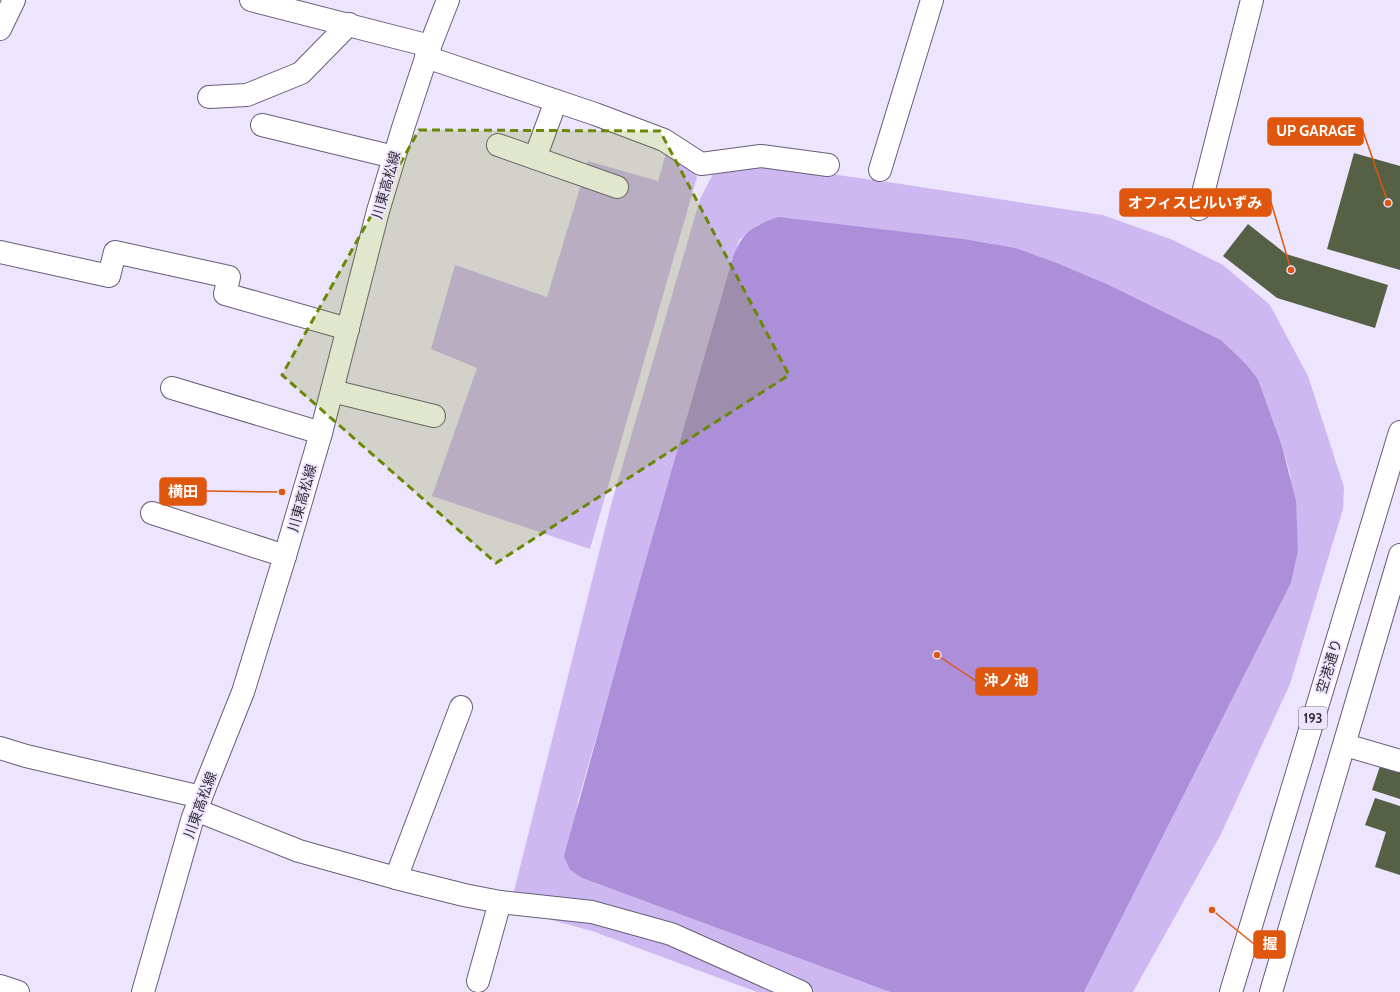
<svg xmlns="http://www.w3.org/2000/svg" width="1400" height="992" viewBox="0 0 1400 992" font-family="Cabin,'Noto Sans JP',sans-serif">
<rect width="100%" height="100%" fill="#ede5fd"/>
<g fill="#cdb8f1">
<path d="M666,153L689,166L697,177L590,549L432,496L477,368L431,349L455,265L547,297L588,161L658,181Z"/>
<path d="M739,167L787,168L888,182L1103,215L1173,240L1223,265L1270,305L1308,376L1344,487L1343,509L1290,684L1221,834L1133,992H1084L1291,583L1298,551L1297,535L1290,473L1282,446L1258,379L1246,364L1221,340L1107,284L1057,263L1016,248L964,239L901,232L759,224L739,240L578,801L570,870L582,878L890,992H757L592,931L526,913L514,891L611,505L700,199L713,174Z"/>
</g>
<path fill="#ac8fd8" d="M778,217L964,239L1016,248L1057,263L1107,284L1221,340L1246,364L1258,379L1282,446L1296,501L1298,551L1291,583L1084,992H890L582,878L570,870L564,856L643,570L733,257C742,232 753,226 778,217Z"/>
<g fill="#566045">
<path d="M1354,153L1400,166V270L1327,249Z"/>
<path d="M1248,224L1286,254L1388,285L1375,328L1277,298L1223,256Z"/>
<path d="M1382,760L1400,765V799L1372,790Z"/>
<path d="M1375,798L1400,806V875L1375,867L1386,832L1365,825Z"/>
</g>
<g fill="none" stroke-linecap="round" stroke-linejoin="round">
<defs>
<g id="street">
<path d="M251,0L430,46"/>
<path d="M0,29L14,0"/>
<path d="M426,57L595,114L664,140L701,164L761,156L828,165"/>
<path d="M209,97L247,95L301,73L349,24"/>
<path d="M262,125L394,157"/>
<path d="M498,145L617,187"/>
<path d="M535,158L556,101"/>
<path d="M880,170L932,0"/>
<path d="M1199,209L1252,0"/>
<path d="M0,252L109,276L115,252L229,277L225,294L348,329"/>
<path d="M172,388L321,433"/>
<path d="M332,391L434,416"/>
<path d="M152,513L285,556"/>
<path d="M1345,745L1400,761"/>
<path d="M0,748L26,756L201,797"/>
<path d="M196,810L299,851L396,878L464,895L500,902L592,912L671,934L801,992"/>
<path d="M396,878L461,707"/>
<path d="M478,981L500,902"/>
<path d="M0,986L18,992"/>
</g>
<path id="secondary" d="M143,992L193,817L243,692L285,556L321,433L378,211L403,128L430,46L448,0"/>
<g id="highway">
<path d="M1231,992L1400,432"/>
<path d="M1271,992L1400,555"/>
</g>
</defs>
<use href="#street" stroke="#685e78" stroke-width="24"/>
<use href="#secondary" stroke="#685e78" stroke-width="24"/>
<use href="#highway" stroke="#685e78" stroke-width="24"/>
<use href="#street" stroke="#fff" stroke-width="22"/>
<use href="#secondary" stroke="#fff" stroke-width="22"/>
<use href="#highway" stroke="#fff" stroke-width="22"/>
</g>
<path fill="#698906" fill-opacity="0.2" stroke="#698906" stroke-width="3" stroke-dasharray="8 5" stroke-linejoin="round" d="M419,130L660,131L789,375L496,563L282,375Z"/>
<g text-anchor="middle" stroke-width="4" stroke-linejoin="round" paint-order="stroke">
<rect fill="#ede5fd" stroke="#696473" stroke-width="1" x="1299" y="707" width="28" height="22" rx="3"/>
<g font-size="13" font-weight="bold" fill="#312d38">
<text x="1313" y="723">193</text>
</g>
<g font-size="14" fill="#312d38" stroke="#ede5fd">
<text transform="translate(386 185) rotate(-74)" y="5">川東高松線</text>
<text transform="translate(302 498) rotate(-74)" y="5">川東高松線</text>
<text transform="translate(1329 666) rotate(-73)" y="5">空港通り</text>
<text transform="translate(200 805) rotate(-70)" y="5">川東高松線</text>
</g>
</g>
<path fill="none" stroke="#df570e" stroke-width="1.5" d="M1388 203L1363 131M1291 270L1271 202M282 492L206 491M937 655L976 681M1212 910L1254 944"/>
<g fill="#df570e" stroke="#ede5fd" stroke-width="1.5">
<circle cx="1388" cy="203" r="4"/>
<circle cx="1291" cy="270" r="4"/>
<circle cx="282" cy="492" r="4"/>
<circle cx="937" cy="655" r="4"/>
<circle cx="1212" cy="910" r="4"/>
</g>
<g fill="#df570e" stroke="#df570e" stroke-width="1.5">
<rect x="1268" y="118" width="95" height="27" rx="4"/>
<rect x="1120" y="189" width="151" height="27" rx="4"/>
<rect x="160" y="478" width="46" height="27" rx="4"/>
<rect x="976" y="668" width="61" height="27" rx="4"/>
<rect x="1254" y="931" width="31" height="27" rx="4"/>
</g>
<g font-size="15" text-anchor="middle" font-weight="bold" fill="#fff">
<text x="1316" y="136">UP GARAGE</text>
<text x="1195" y="208">オフィスビルいずみ</text>
<text x="183" y="497">横田</text>
<text x="1006" y="686">沖ノ池</text>
<text x="1270" y="949">握</text>
</g>
</svg>
